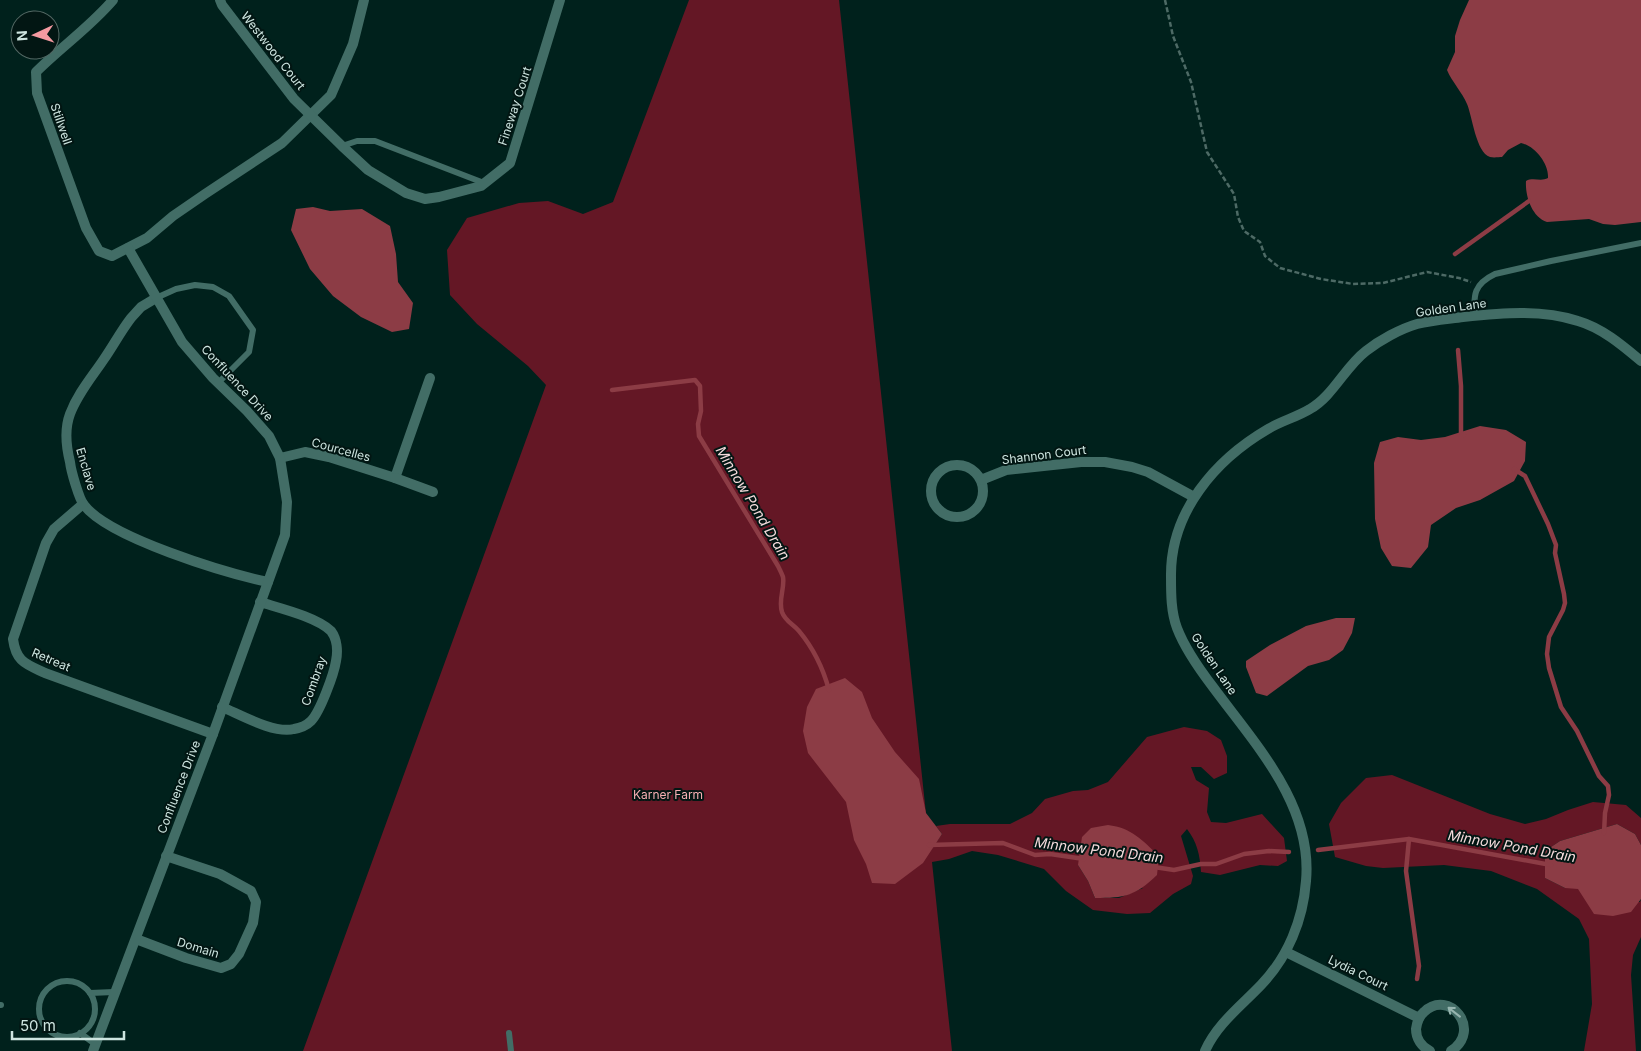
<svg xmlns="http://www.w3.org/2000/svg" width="1641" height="1051" viewBox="0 0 1641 1051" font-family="Inter,sans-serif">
<rect width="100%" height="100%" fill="#00211c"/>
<g fill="#641725" fill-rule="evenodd">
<path d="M689,0H839L930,851L942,834L936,826L950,824H1010L1032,813L1045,799L1073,791L1088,790L1108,782L1147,737L1184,727L1207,731L1221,740L1227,756V773L1214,779L1201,767H1191L1196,780L1209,788L1207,812L1211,822L1226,823L1262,814L1284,838L1287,861L1278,866L1260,865L1220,875L1201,872C1200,855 1197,842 1187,829L1181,836L1193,876L1191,884L1173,894L1150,913L1127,914L1093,910L1066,891L1044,869L998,855L972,851L949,859L932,862L952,1051H303L546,385L528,366L477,324L450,295L447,250L467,218L519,203L548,201L583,214L613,202ZM1078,865L1143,888L1119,898H1095L1088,881Z"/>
<path d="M1392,775L1490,814L1525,824L1546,819L1568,810L1593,802L1626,805L1641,818V845L1635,834L1617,824L1560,841L1545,851V878L1565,888H1578L1584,896L1640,902L1641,899V937L1633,955L1631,975L1636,1051H1584L1592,1004L1589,939L1579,919L1537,889L1491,871L1444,865L1383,868L1366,866L1335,857L1329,824L1341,803L1366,778Z"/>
</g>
<g fill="#8c3c45">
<path d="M1469,0H1641V222L1615,225L1603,224L1589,219L1547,222C1532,217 1525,196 1526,181C1533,177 1541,182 1548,178C1549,164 1535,146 1521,143L1508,150L1502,157C1499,157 1494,158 1490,157C1476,153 1472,115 1467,104C1462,92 1452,82 1447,70L1455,52V36L1460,20Z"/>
<path d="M313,207L330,211L362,209L390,226L396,254L398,282L413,303L409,329L392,332L361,317L333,296L310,269L291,230L296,209Z"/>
<path d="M1480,426L1506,430L1526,442L1525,461L1514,481L1480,500L1456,508L1431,525L1428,547L1411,568L1392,566L1381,548L1375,519L1374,463L1380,442L1398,437L1421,440L1445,437Z"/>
<path d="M1336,618H1355L1352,633L1343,650L1329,660L1308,666L1267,696L1256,693L1246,667V661L1270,645L1306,626Z"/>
<path d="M845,678L862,692L872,718L895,752L919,779L926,813L942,834L923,863L895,884L872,883L866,864L854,840L846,802L808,753L803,731L807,707L816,689Z"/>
<path d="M1617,824L1635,834L1641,845V899L1631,912L1613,916L1594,914L1578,889L1565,888L1545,878V851L1560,841Z"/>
<path d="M1108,825C1132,828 1142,840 1159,856L1157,875C1135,896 1125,898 1095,898L1088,881L1078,865L1082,837L1091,828Z"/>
</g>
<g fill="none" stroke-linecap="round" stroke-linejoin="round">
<g stroke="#8c3c45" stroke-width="4.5">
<path d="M1455,254L1529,201"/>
<path d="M1458,350L1461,386V433L1464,435"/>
<path d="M612,390L695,380L700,386L701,411L698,424L699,436L778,566C780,570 782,574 783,577C785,589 778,599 782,612C785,621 793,624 799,631C814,649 823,668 829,690"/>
<path d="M1514,469L1525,476L1548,524L1556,545L1555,553L1564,594L1565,603L1563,610L1549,637L1547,654L1549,668L1561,707L1577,731L1599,776L1608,786L1609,795L1605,813L1604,833"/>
<path d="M1409,839L1406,871L1419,966L1417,979"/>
<path d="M929,845L1003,843L1035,855L1050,854L1084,859"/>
<path d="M1318,850L1409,839L1551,865"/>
<path d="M1154,867L1174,870L1201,864H1216L1244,854L1269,851L1289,852"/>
</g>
<path stroke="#4d6a65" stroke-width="2.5" stroke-dasharray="5 2.5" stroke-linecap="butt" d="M1165,0L1173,36L1191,82L1207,152L1234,194L1238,217L1244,231L1260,242L1265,256L1280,268L1321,279L1353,284L1383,283L1427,272L1459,278L1471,282"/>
<g stroke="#426d66" stroke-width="6">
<path d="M342,146L357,141H375L484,183"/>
<path d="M156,298L176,289L195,285L213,287L229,296L253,330L249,352L218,383"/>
<path d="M1475,316C1473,295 1474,284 1495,274L1551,261L1641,243"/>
<circle cx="67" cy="1009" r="28"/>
<path d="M90,993L114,992"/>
<path d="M0,1005H1"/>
<path d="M80,1033L95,1044"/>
<path d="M509,1033L511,1051"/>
</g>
<g stroke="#426d66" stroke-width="10">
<path d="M113,0C90,27 61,47 36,72L37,93L86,228L99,251L112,256L147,238L173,216L205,194L282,143L331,95L353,44L364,0"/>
<path d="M220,0L222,5L294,99L342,146L368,170L406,193L425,199L439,197L481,186L510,163L560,0"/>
<path d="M156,298L141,307L131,318C121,331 113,346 104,359C92,377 78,393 70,414C64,430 66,446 70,462C71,471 79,499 84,505C109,538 226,573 268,582"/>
<path d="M280,458L305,452L329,457L395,478L430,378"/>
<circle cx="957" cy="491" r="26"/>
<path d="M395,478L433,492"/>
<path d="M981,480L1006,470L1081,462H1105L1132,467L1148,472L1194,497"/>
<path d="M83,504L54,529L46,543L13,639C16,662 26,664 45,673L213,734"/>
<path d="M222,707C241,715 274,734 294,729C300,728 307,725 311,721C320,712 334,674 336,661C338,651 337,639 331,631C317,617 279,608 260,602"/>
<path d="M136,939L186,958L221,968L231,964L239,954L253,923L256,902L251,891L220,874L166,856"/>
<path d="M1286,952L1419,1018"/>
<path d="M93,1051L213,734L285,535L287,502L280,458L269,436L247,411L213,378L182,342L128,248"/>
<path d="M1205,1051C1217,1024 1241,1006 1261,985C1288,957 1303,920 1306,881C1313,805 1255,744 1213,687C1200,670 1185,649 1177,628C1171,612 1171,594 1171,577C1170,512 1215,460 1268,429C1281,421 1297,417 1310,409C1333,396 1345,367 1366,351C1380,340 1400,329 1417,324C1432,320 1448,319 1463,317C1501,313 1541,309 1578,321C1602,328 1622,345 1641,361"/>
<path d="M1430,1051C1422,1047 1416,1039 1416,1029C1417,1022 1419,1016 1424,1012C1449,988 1483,1030 1451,1051"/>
</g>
</g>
<defs><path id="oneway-shaft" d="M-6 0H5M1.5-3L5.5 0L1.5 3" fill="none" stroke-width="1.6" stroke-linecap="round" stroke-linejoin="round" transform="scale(1.25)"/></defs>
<use stroke="#96b5af" href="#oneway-shaft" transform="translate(1454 1012) rotate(-142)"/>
<g text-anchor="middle" stroke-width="4" stroke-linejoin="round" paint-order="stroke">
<g font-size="12" fill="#cee5e0" stroke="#021613">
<text transform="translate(273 51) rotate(52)" y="4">Westwood Court</text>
<text transform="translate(515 106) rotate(-72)" y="4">Fineway Court</text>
<text transform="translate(61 124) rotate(71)" y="4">Stillwell</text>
<text transform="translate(1451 308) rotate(-8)" y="4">Golden Lane</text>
<text transform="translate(237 383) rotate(47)" y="4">Confluence Drive</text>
<text transform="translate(341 450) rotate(15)" y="4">Courcelles</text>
<text transform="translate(1044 455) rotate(-7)" y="4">Shannon Court</text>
<text transform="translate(86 469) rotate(74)" y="4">Enclave</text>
<text transform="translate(51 660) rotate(23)" y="4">Retreat</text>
<text transform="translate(1214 664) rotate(56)" y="4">Golden Lane</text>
<text transform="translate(314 681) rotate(-70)" y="4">Combray</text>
<text transform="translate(179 787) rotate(-69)" y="4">Confluence Drive</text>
<text transform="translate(198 948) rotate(17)" y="4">Domain</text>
<text transform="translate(1358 973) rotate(26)" y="4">Lydia Court</text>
</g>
<g font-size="12" fill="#f6afb3" stroke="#021613">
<text x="668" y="799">Karner Farm</text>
</g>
<g font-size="14" font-style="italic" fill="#f6dcdd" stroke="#021613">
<text transform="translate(753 503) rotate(59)" y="5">Minnow Pond Drain</text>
<text transform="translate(1512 846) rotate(10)" y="5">Minnow Pond Drain</text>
<text transform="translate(1099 850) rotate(7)" y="5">Minnow Pond Drain</text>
</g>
</g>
<g transform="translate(35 35) rotate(266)"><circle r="24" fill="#021613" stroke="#546965"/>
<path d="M0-4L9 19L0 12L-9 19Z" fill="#f49aa1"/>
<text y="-8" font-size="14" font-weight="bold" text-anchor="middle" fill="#cee5e0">N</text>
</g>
<path d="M12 1031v8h112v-8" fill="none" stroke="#cee5e0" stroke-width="2.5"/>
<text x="20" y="1031" font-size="15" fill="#cee5e0" stroke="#021613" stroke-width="4" paint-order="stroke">50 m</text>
</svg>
